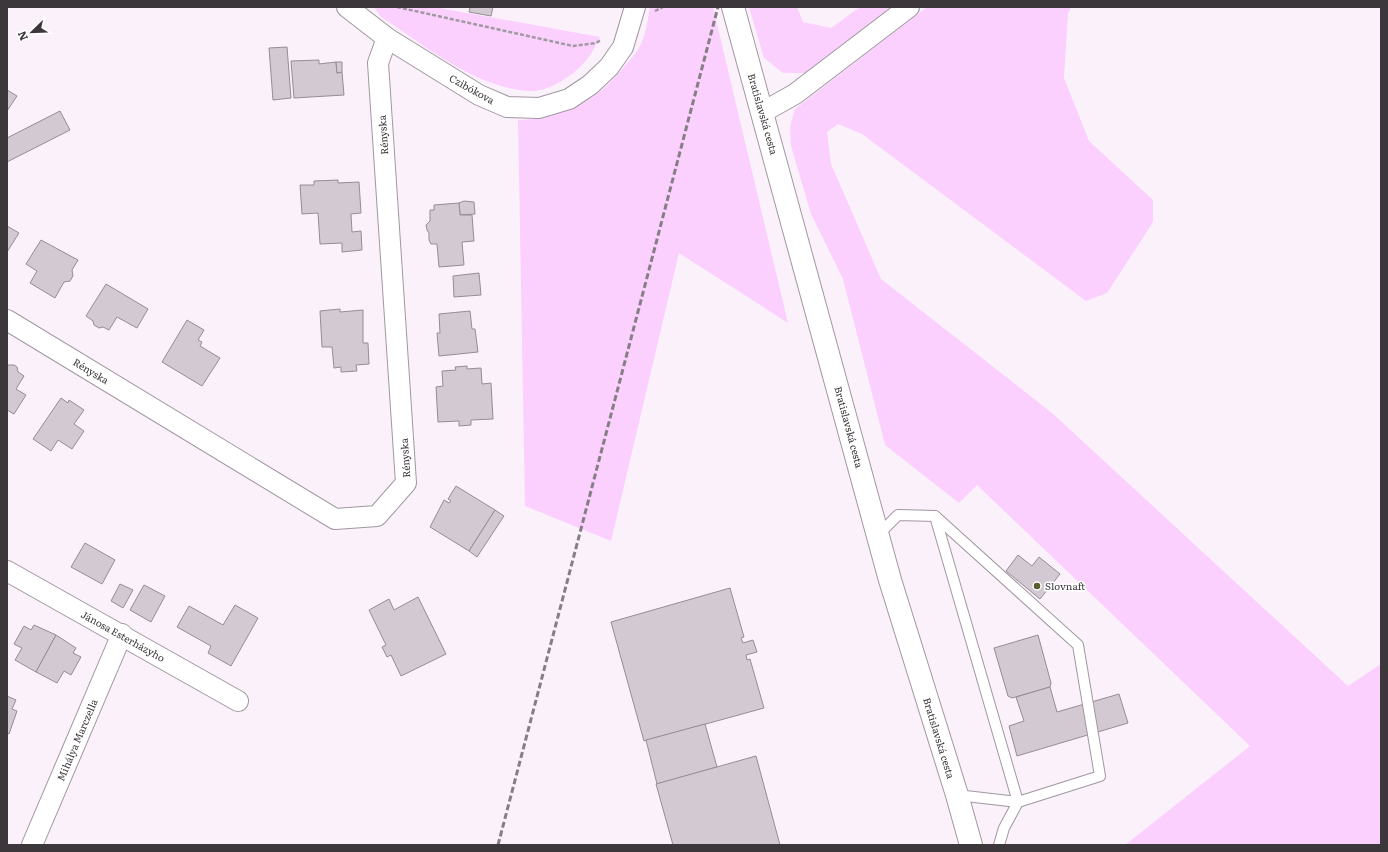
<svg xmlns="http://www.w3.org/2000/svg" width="1388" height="852" viewBox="0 0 1388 852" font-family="Literata,serif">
<rect width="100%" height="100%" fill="#fbf1fb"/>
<g fill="#fbd0fe">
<path d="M374,7H434L600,37C596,44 593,52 588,58C576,74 549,93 528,91C474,87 424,45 380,16Z"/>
<path d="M650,7H713L788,323L679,253L611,541L525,506L518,120C563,118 595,103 623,68C628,62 635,55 639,48C645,37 648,20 650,7Z"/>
<path d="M749,7H797L803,22L831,28L860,7H891L805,73H783L764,58Z"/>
<path d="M927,7H1071L1068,14L1064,78L1089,141L1153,200V222L1107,293L1086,301L862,134L838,124L827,132L831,164L881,279L1052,413L1348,686L1381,664V845H1125L1250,746L977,485L959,503L885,445L843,279L811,214L791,146L790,127L795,109Z"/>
</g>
<g fill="#d3c9d3" stroke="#958c96">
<path d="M470,7H493L491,16L469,12Z"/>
<path d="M287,47L291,98L273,100L269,48Z"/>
<path d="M319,60V64L336,62L337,73L342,72L344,95L294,98L291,61Z"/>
<path d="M336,62H342V72L337,73Z"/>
<path d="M7,90L17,96L7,111Z"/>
<path d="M60,111L70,130L7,162V138Z"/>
<path d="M338,180V183L359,182L361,213L351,214L352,232L361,231L362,250L342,252V243L320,244L318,213L302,214L300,185H314V181Z"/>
<path d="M464,201L474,202L475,214L460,215L459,203Z"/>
<path d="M459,203L460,215H472L474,241L462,242L464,265L439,267L437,244H431L429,240V233L427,230L426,225L430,221V210H434V205Z"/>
<path d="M7,226L19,233L7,252Z"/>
<path d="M41,240L78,260L72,270L73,276L70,281L64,282L55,298L30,283L37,271L26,264Z"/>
<path d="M479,273L481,295L454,297L453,276Z"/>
<path d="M106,284L148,309L137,328L117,317L109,330L103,327L99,328L94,325L93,321L86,316Z"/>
<path d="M340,309V312L363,310V343H368L369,364L356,365L357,371L341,372V367L334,368L332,347H322L320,311Z"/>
<path d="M470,311L472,329H475L478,352L439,356L437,333H440L439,314Z"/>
<path d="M187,320L204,330L198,340L202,342L200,346L220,358L202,386L162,362Z"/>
<path d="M7,365H14L17,367L18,372L24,376L16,389L26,395L14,414L7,410Z"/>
<path d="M467,366V369L481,368L482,384L491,383L493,419L471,420V425L459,426V421L438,422L436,387L443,386L442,371L456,370L455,367Z"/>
<path d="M61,398L68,403L69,400L84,410L74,424L84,431L72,449L58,440L51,451L33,439Z"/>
<path d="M456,486L495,510L469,551L430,527L444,500L449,503L451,501L448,499Z"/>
<path d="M495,510L504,516L477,557L469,551Z"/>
<path d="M85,543L115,560L102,584L71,567Z"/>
<path d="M1018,555L1032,566L1039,557L1060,574L1040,599L1006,571Z"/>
<path d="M120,584L133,590L123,608L111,601Z"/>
<path d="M144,585L165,596L151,622L130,610Z"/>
<path d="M730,588L744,637L741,638L743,643L753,640L757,652L746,655L747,660L750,659L764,708L644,741L611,622Z"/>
<path d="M418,597L446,654L401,676L391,655L387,657L382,647L386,645L369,610L389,599L394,610Z"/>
<path d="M235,605L258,618L231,666L208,653L211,646L177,627L189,606L223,625Z"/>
<path d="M34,625L56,635L36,672L15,660L22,648L14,644L24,626L31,630Z"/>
<path d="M56,635L76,648L73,653L81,657L71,675L64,671L57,683L36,672Z"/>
<path d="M1038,635L1051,683L1050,687L1012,698L1008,696L994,648Z"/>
<path d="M1050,687L1057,712L1119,694L1128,723L1017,756L1009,726L1024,721L1016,697Z"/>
<path d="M7,696L16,700L12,709L17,711L9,734L7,733Z"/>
<path d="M705,724L717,767L657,784L646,740Z"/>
<path d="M756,756L780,845H673L656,784Z"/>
</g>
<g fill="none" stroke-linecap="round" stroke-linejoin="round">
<defs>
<g id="lane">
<path d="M935,516L1018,802L1004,828L999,845"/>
<path d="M878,535L898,515L935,516L1078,645L1100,776L1018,802L957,795"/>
</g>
<g id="street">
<path d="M347,7L387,38L479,95L507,107L539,108L569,99L590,85L609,67L623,47L635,7"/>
<path d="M763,112L795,94L909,7"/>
<path d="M7,320L335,519L377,516L406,483L378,63L387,38"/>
<path d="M7,571L238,701"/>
<path d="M32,845L122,634"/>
</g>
<path id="secondary" d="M733,7L890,580L957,795L971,845"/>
</defs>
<use href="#lane" stroke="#a097a1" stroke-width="12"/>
<use href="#street" stroke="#a097a1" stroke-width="22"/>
<use href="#secondary" stroke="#a097a1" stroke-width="24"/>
<g stroke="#a099a0" stroke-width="2.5" stroke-dasharray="4 2" stroke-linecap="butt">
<path d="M397,7L573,46L596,43L601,40"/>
<path d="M655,11L663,7"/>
</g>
<use href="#lane" stroke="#fff" stroke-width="10"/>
<use href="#street" stroke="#fff" stroke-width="20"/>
<use href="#secondary" stroke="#fff" stroke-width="22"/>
<path stroke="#857f85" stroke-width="3" stroke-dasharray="6 3" stroke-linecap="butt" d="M498,845L718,7"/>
</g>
<circle fill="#575d2b" stroke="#fff" stroke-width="1.5" cx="1037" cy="586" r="4"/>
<g text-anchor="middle" stroke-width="3" stroke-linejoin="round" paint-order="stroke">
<g font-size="10" fill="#3b373b" stroke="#fff">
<text transform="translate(472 89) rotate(29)" y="4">Czibókova</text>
<text transform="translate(763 114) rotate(74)" y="4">Bratislavská cesta</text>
<text transform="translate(383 135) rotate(-94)" y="4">Rényska</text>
<text transform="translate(91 371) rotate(31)" y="4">Rényska</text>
<text transform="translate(849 427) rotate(75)" y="4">Bratislavská cesta</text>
<text transform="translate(405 458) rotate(-94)" y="4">Rényska</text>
<text transform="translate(123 636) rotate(29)" y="4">Jánosa Esterházyho</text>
<text transform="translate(939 738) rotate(73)" y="4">Bratislavská cesta</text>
<text transform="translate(77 740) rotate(-67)" y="4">Mihálya Marczella</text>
</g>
<g font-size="10" fill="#3b373b" stroke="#fff" text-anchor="start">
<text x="1045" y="590">Slovnaft</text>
</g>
</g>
<rect width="1388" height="852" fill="none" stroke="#3b373b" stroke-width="16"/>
<g transform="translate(32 32) rotate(247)" stroke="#ffffff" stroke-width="3" paint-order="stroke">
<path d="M0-3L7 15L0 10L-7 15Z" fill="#3b373b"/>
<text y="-6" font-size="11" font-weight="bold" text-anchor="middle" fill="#3b373b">N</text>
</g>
</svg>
